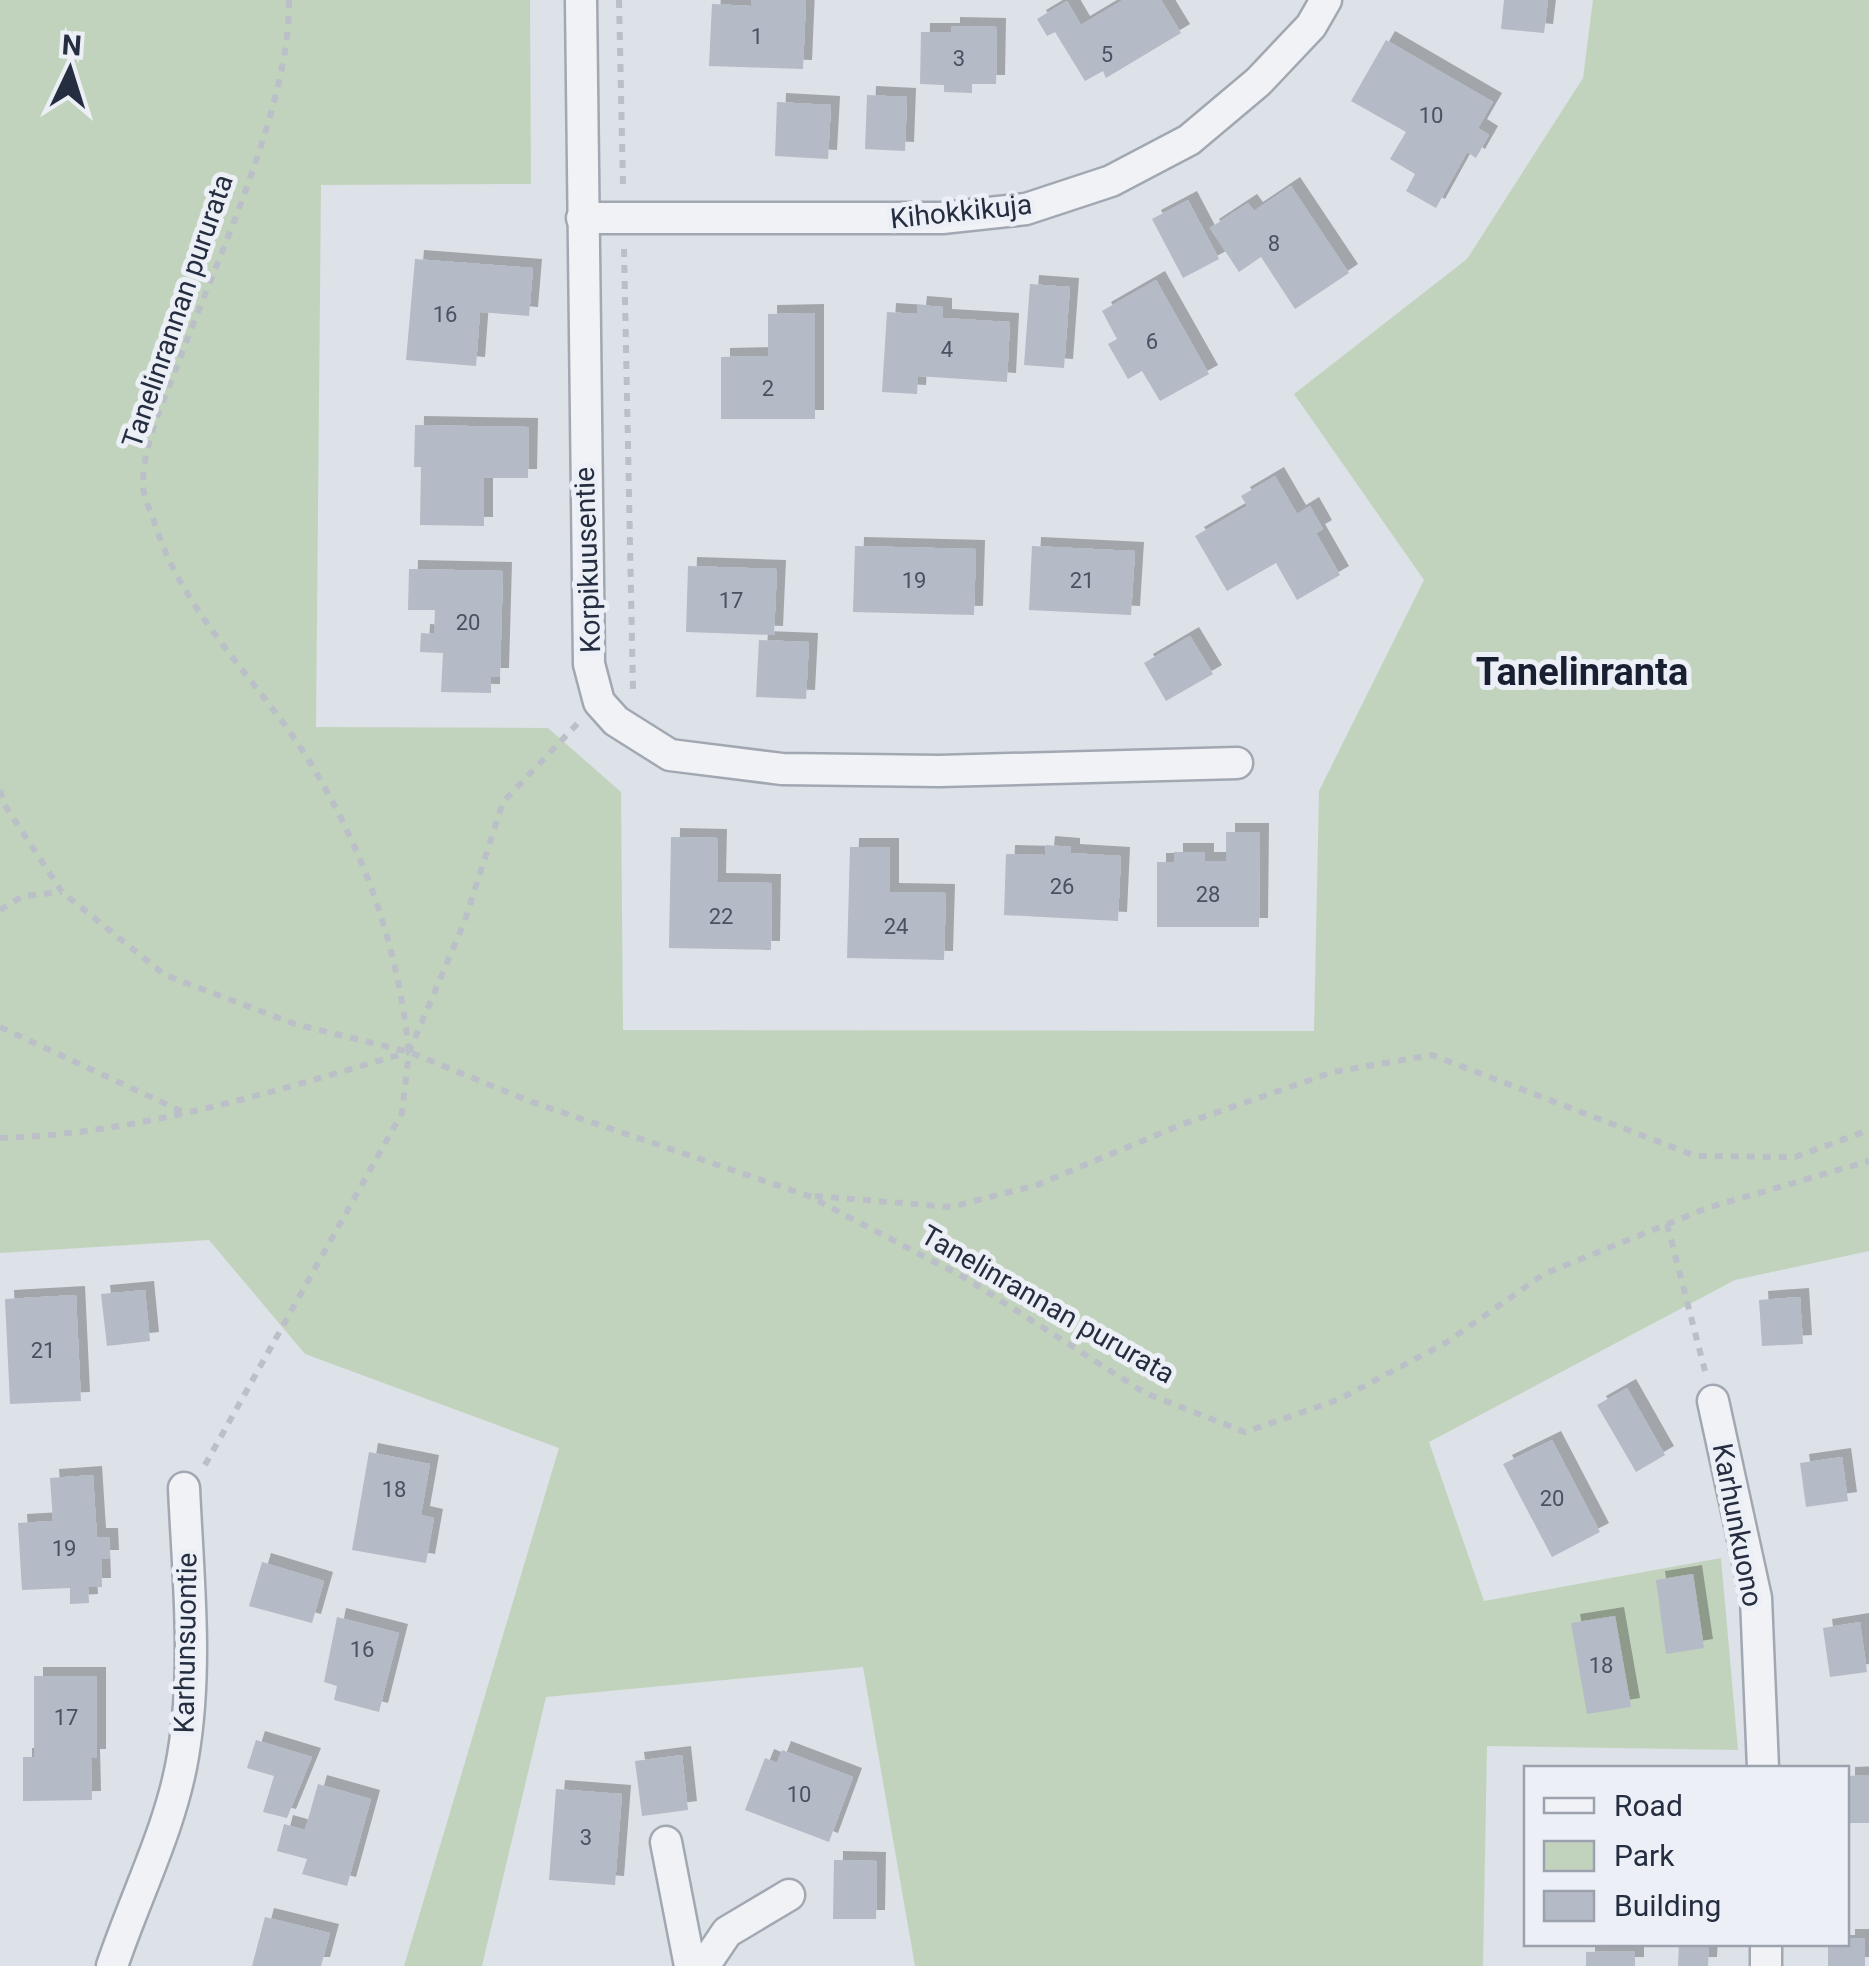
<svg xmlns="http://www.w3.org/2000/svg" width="1869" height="1966" viewBox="0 0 1869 1966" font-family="Roboto,sans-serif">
<defs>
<filter id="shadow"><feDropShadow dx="9" dy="-9" stdDeviation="0" flood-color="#0004"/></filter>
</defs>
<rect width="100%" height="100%" fill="#dde1e8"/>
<path fill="#c2d3bd" d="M0,0H530L531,184L321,185L316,727L548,728L621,792L623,1030L1314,1031L1319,791L1424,580L1294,394L1467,259L1583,78L1593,0H1869V1251L1735,1280L1429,1442L1484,1601L1721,1558L1738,1750L1487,1746L1483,1966H915L863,1667L546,1697L482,1966H404L559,1448L305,1354L209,1240L0,1253Z"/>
<g fill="#b4bac6" filter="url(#shadow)">
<path d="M751,0H806L803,69L709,66L712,4L751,6Z"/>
<path d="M1123,0H1161L1181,33L1106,78L1103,71L1085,81L1055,32L1047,36L1037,19L1067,1L1081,25Z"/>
<path d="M1504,0H1548L1544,33L1501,29Z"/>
<path d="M951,26L997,27L996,84H972V93L944,92V85L920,84L921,32H951Z"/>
<path d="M1386,40L1493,102L1478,128L1489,135L1476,158L1467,152L1436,208L1406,191L1415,174L1390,159L1406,132L1351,101Z"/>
<path d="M867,95L907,97L905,151L865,149Z"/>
<path d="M777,102L831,105L828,159L775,156Z"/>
<path d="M1291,186L1349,273L1295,309L1261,257L1239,272L1210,228L1248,203L1254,211Z"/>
<path d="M1188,200L1219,259L1183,278L1152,219Z"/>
<path d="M415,259L533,268L529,316L480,312L476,366L406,360Z"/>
<path d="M1156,280L1209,374L1160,401L1142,371L1128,379L1108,344L1117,339L1102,311Z"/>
<path d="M1030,284L1070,287L1064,368L1024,365Z"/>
<path d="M918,305L943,307V318L1010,322L1007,382L918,376L917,394L882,392L887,312L917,314Z"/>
<path d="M815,313V419H721V357L768,356V314Z"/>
<path d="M415,425L529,427L528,478H484V526L420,525L421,467H414Z"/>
<path d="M1275,476L1297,514L1310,506L1323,529L1316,533L1340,575L1297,600L1276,563L1227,591L1195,536L1247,506L1241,496Z"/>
<path d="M855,546L976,549L974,615L853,612Z"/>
<path d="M1032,546L1135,551L1131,615L1029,610Z"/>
<path d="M688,566L777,569L774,635L686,632Z"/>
<path d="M409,569L503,571L500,677H491V693L441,692L443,653L420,652L421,633L434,634L435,610H408Z"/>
<path d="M1190,636L1213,674L1166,701L1144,663Z"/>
<path d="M759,640L809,642L806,699L756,697Z"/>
<path d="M1226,832H1260L1259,927H1157V862H1174V852H1205V861H1226Z"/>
<path d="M671,837L718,838L717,882L772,883L771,950L669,948Z"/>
<path d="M1046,845L1071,847V853L1121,856L1118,921L1004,915L1006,854L1045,855Z"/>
<path d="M850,847H890V892L946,893L944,960L847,958Z"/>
<path d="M145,1290L150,1341L107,1346L101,1294Z"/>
<path d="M76,1295L81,1401L10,1404L5,1299Z"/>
<path d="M1800,1297L1803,1344L1762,1346L1759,1300Z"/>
<path d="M1627,1388L1665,1455L1636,1472L1597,1405Z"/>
<path d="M1552,1440L1600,1532L1552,1557L1503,1464Z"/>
<path d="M369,1452L430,1464L421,1515L434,1518L426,1563L352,1550Z"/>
<path d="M1842,1457L1848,1501L1806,1507L1800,1463Z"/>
<path d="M93,1475L97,1537H109L110,1559H101L102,1587H88L89,1603L70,1604V1588L22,1590L18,1523L53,1521L50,1478Z"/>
<path d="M262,1562L324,1581L312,1623L249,1606Z"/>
<path d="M1693,1574L1704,1648L1666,1654L1656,1580Z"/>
<path d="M1615,1616L1631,1707L1587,1714L1571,1623Z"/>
<path d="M337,1617L399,1633L379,1712L334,1700L337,1686L324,1682Z"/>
<path d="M1860,1622L1867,1672L1830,1677L1823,1628Z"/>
<path d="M34,1676H97V1758H91L92,1800L23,1801V1757H34Z"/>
<path d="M256,1740L312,1757L287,1818L263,1812L274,1776L247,1768Z"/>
<path d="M782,1750L853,1777L829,1842L745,1810L765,1758L777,1763Z"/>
<path d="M682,1755L688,1810L642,1816L635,1761Z"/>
<path d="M1869,1775V1823H1846V1776Z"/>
<path d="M318,1784L371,1799L347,1886L302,1874L307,1859L277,1851L284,1824L305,1830Z"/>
<path d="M556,1789L622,1794L615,1885L549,1880Z"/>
<path d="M834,1860L877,1861L876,1919H833Z"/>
<path d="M265,1917L330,1933L321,1966H252Z"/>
<path d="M1846,1938H1865V1966H1828V1944H1846Z"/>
<path d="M1679,1944H1709L1708,1966H1678Z"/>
<path d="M1635,1951V1966H1586V1952Z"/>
</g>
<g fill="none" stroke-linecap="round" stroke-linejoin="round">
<defs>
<g id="minor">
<path d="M581,0L589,664L599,702L616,721L670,755L782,769L939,771L1237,763"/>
<path d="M582,218H942L1026,209L1111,181L1189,140L1258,82L1311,26L1326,0"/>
<path d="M1713,1401L1756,1598L1763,1768"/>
<path d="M666,1842L690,1966"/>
<path d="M112,1966C135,1897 171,1828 183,1756C198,1668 188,1577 184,1488"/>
<path d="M704,1966L727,1932L789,1895"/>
<path d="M1766,1966V1944"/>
</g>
</defs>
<use href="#minor" stroke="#a2a8b2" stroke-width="35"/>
<g stroke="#bbbfc7" stroke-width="6" stroke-dasharray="8 8" stroke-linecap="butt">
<path d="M289,0C291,104 216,261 179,361C165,399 143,443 143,484C143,496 150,510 154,521C184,619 267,687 317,774C369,863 398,950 409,1052"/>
<path d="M619,0L623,186"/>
<path d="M624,249L633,691"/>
<path d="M0,790L4,804L62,892L165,975L295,1024L409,1052L532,1102L809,1196L967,1279L1145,1393L1245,1432L1340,1399L1447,1342L1544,1274L1707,1208L1869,1161"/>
<path d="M0,910L23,896L62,892"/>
<path d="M0,1027L183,1112"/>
<path d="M0,1138C140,1134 275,1091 409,1052"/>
<path d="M815,1196L951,1207L1037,1185L1183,1124L1333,1072L1432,1055L1696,1156L1795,1157L1869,1130"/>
<path d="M1667,1224L1705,1371"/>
<path d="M205,1465L402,1113L409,1052L464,923L503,802L579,722"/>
</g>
<use href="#minor" stroke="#f0f2f6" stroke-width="30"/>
</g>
<g text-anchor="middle" stroke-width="10" stroke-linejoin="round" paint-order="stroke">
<g font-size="22" fill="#495162">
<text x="757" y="44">1</text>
<text x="1107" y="62">5</text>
<text x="959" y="66">3</text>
<text x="1431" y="123">10</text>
<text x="1274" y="251">8</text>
<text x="445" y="322">16</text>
<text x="1152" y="349">6</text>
<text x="947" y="357">4</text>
<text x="768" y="396">2</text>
<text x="914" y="588">19</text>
<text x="1082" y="588">21</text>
<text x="731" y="608">17</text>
<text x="468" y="630">20</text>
<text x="1062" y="894">26</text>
<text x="1208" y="902">28</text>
<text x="721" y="924">22</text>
<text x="896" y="934">24</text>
<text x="43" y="1358">21</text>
<text x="394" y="1497">18</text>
<text x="1552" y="1506">20</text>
<text x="64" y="1556">19</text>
<text x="362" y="1657">16</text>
<text x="1601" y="1673">18</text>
<text x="66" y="1725">17</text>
<text x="799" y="1802">10</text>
<text x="586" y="1845">3</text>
</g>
<g font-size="28" fill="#252e40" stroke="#ecf0f6">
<text transform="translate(961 211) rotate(-6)" y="10">Kihokkikuja</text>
<text transform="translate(177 311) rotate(-71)" y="10">Tanelinrannan pururata</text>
<text transform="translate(587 560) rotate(-92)" y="10">Korpikuusentie</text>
<text transform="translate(1048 1304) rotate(30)" y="10">Tanelinrannan pururata</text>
<text transform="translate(1738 1525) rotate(79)" y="10">Karhunkuono</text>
<text transform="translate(185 1643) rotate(-89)" y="10">Karhunsuontie</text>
</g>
<g font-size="38" font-weight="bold" fill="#181f31" stroke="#ecf0f6">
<text x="1582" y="685">Tanelinranta</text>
</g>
</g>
<rect x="1524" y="1766" width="325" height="180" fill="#ecf0f6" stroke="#9ca2ad" stroke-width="2.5"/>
<rect x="1544" y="1798" width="50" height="15" fill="#f0f2f6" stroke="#9ca2ad" stroke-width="2.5"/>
<text x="1614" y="1816" font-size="30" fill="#252e40">Road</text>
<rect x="1544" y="1841" width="50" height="30" fill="#c2d3bd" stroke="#9ca2ad" stroke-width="2.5"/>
<text x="1614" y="1866" font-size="30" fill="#252e40">Park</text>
<rect x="1544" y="1891" width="50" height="30" fill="#b4bac6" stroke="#9ca2ad" stroke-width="2.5"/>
<text x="1614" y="1916" font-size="30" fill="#252e40">Building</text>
<g transform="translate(70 70) rotate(4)" stroke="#ecf0f6" stroke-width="8" paint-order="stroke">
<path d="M0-8L18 38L0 25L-18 38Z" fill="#252e40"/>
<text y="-15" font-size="28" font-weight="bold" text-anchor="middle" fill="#252e40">N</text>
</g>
</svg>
